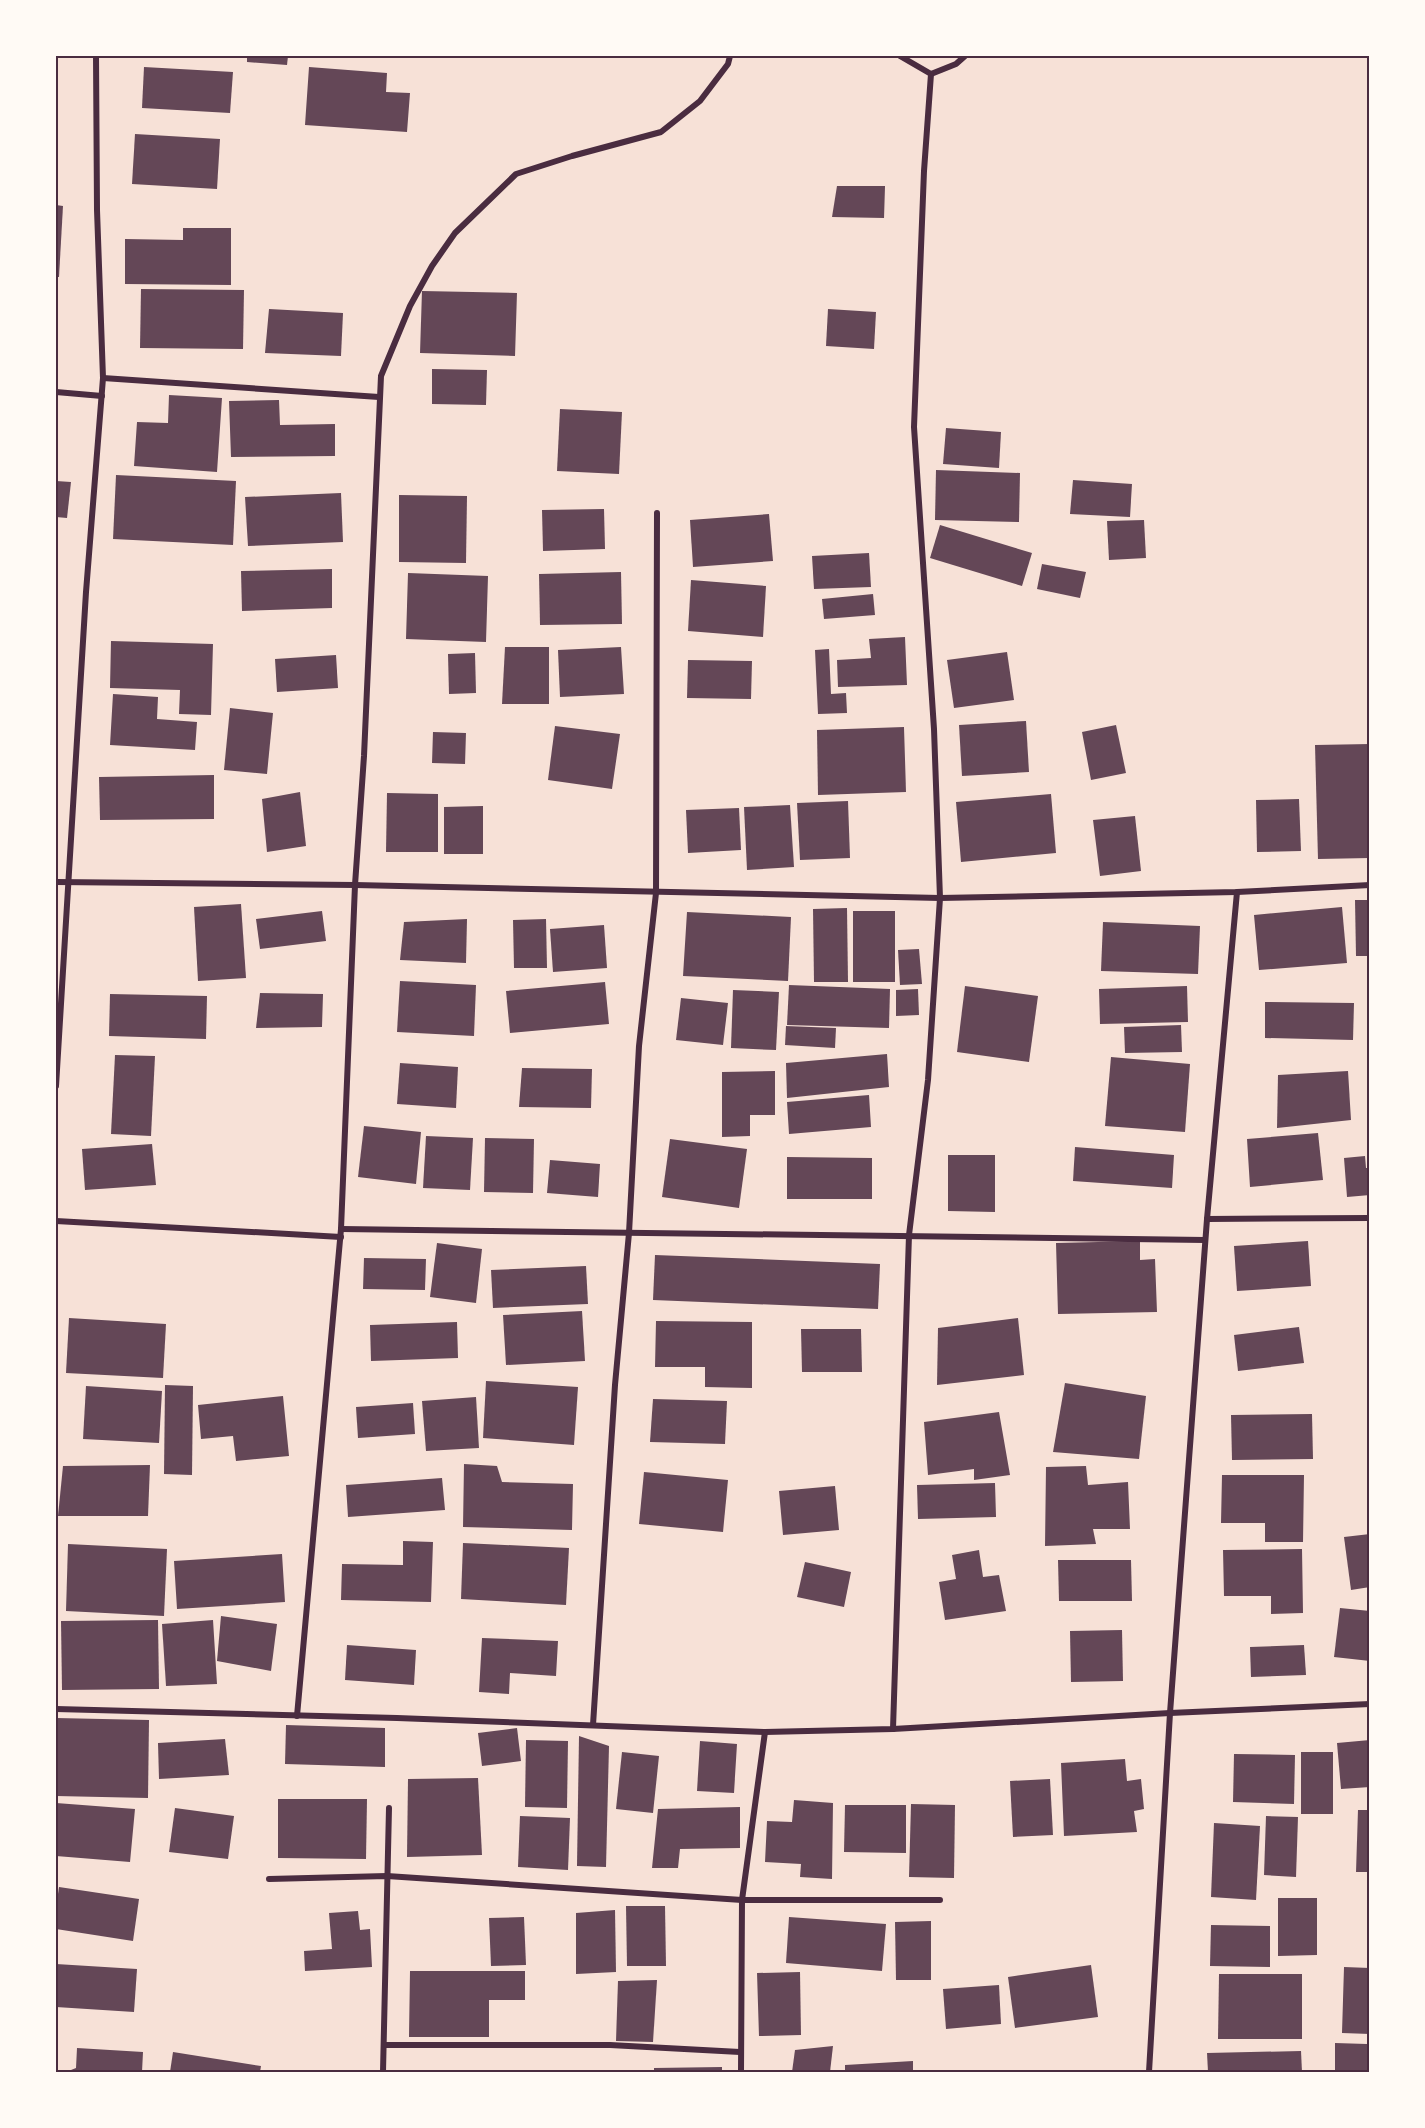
<svg xmlns="http://www.w3.org/2000/svg" width="1425" height="2128" viewBox="0 0 1425 2128" font-family="'PT Sans Narrow',sans-serif">
<rect width="100%" height="100%" fill="#f7e1d7"/>
<g fill="#644757">
<path d="M247,56H288L287,65L247,62Z"/>
<path d="M144,67L233,72L230,113L142,108Z"/>
<path d="M309,67L387,73L386,92L410,93L407,132L305,125Z"/>
<path d="M135,134L220,139L217,189L132,184Z"/>
<path d="M837,186H885L884,218L832,217Z"/>
<path d="M56,205L63,206L59,277H56Z"/>
<path d="M183,228H231V285L125,284V239L183,240Z"/>
<path d="M141,289L244,290L243,349L140,348Z"/>
<path d="M422,291L517,293L515,356L420,353Z"/>
<path d="M269,309L343,313L341,356L265,353Z"/>
<path d="M828,309L876,312L874,349L826,346Z"/>
<path d="M432,369L487,370L486,405L432,404Z"/>
<path d="M169,395L222,398L217,472L134,466L137,422L168,423Z"/>
<path d="M279,400L280,425L335,424V456L231,457L229,401Z"/>
<path d="M560,409L622,412L619,474L557,471Z"/>
<path d="M946,428L1001,432L999,468L943,464Z"/>
<path d="M936,470L1020,473L1019,522L935,520Z"/>
<path d="M116,475L236,481L233,545L113,539Z"/>
<path d="M1073,480L1132,484L1130,517L1070,514Z"/>
<path d="M56,481L71,482L67,518L56,517Z"/>
<path d="M341,493L343,542L248,546L245,497Z"/>
<path d="M399,495L467,496L466,563L399,562Z"/>
<path d="M604,509L605,549L543,551L542,510Z"/>
<path d="M769,514L773,561L693,567L690,520Z"/>
<path d="M1144,520L1146,558L1109,560L1107,521Z"/>
<path d="M940,525L1032,553L1022,586L930,558Z"/>
<path d="M869,553L871,587L814,589L812,556Z"/>
<path d="M1042,564L1086,572L1080,598L1037,589Z"/>
<path d="M332,569V608L242,611L241,571Z"/>
<path d="M621,572L622,624L540,625L539,574Z"/>
<path d="M408,573L488,576L486,642L406,639Z"/>
<path d="M691,580L766,586L763,637L688,631Z"/>
<path d="M873,594L875,615L824,619L822,599Z"/>
<path d="M905,637L907,685L838,687L837,660L871,658L869,639Z"/>
<path d="M111,641L213,644L211,715L179,714L180,690L110,688Z"/>
<path d="M505,647H549V704H502Z"/>
<path d="M621,647L624,694L560,697L558,650Z"/>
<path d="M829,649L831,694L846,693L847,713L818,714L815,650Z"/>
<path d="M1007,652L1014,700L954,708L947,660Z"/>
<path d="M475,653L476,693L449,694L448,654Z"/>
<path d="M336,655L338,688L277,692L275,659Z"/>
<path d="M688,660L752,661L751,699L687,698Z"/>
<path d="M113,694L158,697L157,719L197,722L195,750L110,745Z"/>
<path d="M230,708L273,713L267,774L224,770Z"/>
<path d="M1026,721L1029,772L962,776L959,725Z"/>
<path d="M1116,725L1126,773L1091,780L1082,732Z"/>
<path d="M555,726L620,734L612,789L548,780Z"/>
<path d="M904,727L906,792L818,795L817,730Z"/>
<path d="M433,732L466,733L465,764L432,763Z"/>
<path d="M1370,744V858L1318,859L1315,745Z"/>
<path d="M214,775V819L100,820L99,777Z"/>
<path d="M300,792L306,846L267,852L262,799Z"/>
<path d="M387,793L438,794V852H386Z"/>
<path d="M1051,794L1056,853L961,862L956,802Z"/>
<path d="M1299,799L1301,851L1257,852L1256,800Z"/>
<path d="M848,801L850,858L800,860L797,803Z"/>
<path d="M790,805L794,867L747,870L744,807Z"/>
<path d="M483,806V854H444V807Z"/>
<path d="M739,808L741,850L688,853L686,810Z"/>
<path d="M1135,816L1141,871L1100,876L1093,820Z"/>
<path d="M1355,900H1370V956H1356Z"/>
<path d="M241,904L246,978L198,981L194,907Z"/>
<path d="M1342,907L1347,963L1259,970L1254,915Z"/>
<path d="M847,908L848,982H814L813,909Z"/>
<path d="M322,911L326,941L260,949L256,919Z"/>
<rect x="853" y="911" width="42" height="71"/>
<path d="M687,912L791,917L788,981L683,976Z"/>
<path d="M467,919L466,963L400,960L404,922Z"/>
<path d="M546,919L547,968H514L513,920Z"/>
<path d="M1103,922L1200,926L1198,974L1101,971Z"/>
<path d="M604,925L607,968L553,972L550,929Z"/>
<path d="M919,949L922,984L900,985L898,950Z"/>
<path d="M400,981L476,985L474,1036L397,1032Z"/>
<path d="M605,982L609,1024L510,1033L506,991Z"/>
<path d="M789,985L890,989L889,1028L787,1025Z"/>
<path d="M965,986L1038,996L1029,1062L957,1052Z"/>
<path d="M1187,986L1188,1022L1100,1024L1099,989Z"/>
<path d="M918,989L919,1015L896,1016V990Z"/>
<path d="M733,990L779,992L776,1050L731,1048Z"/>
<path d="M260,993L323,994L322,1027L256,1028Z"/>
<path d="M110,994L207,996L206,1039L109,1036Z"/>
<path d="M681,998L728,1003L723,1045L676,1040Z"/>
<path d="M1265,1002L1354,1003L1353,1040L1265,1038Z"/>
<path d="M1181,1025L1182,1052L1125,1053L1124,1027Z"/>
<path d="M786,1026L836,1028L835,1048L785,1045Z"/>
<path d="M887,1054L889,1087L787,1098L786,1063Z"/>
<path d="M115,1055L155,1056L151,1136L111,1134Z"/>
<path d="M1111,1057L1190,1064L1185,1132L1105,1126Z"/>
<path d="M400,1063L458,1067L456,1108L397,1104Z"/>
<path d="M522,1068L592,1069L591,1108L519,1107Z"/>
<path d="M775,1071V1115H750V1136L722,1137V1072Z"/>
<path d="M1348,1071L1351,1120L1277,1128L1278,1075Z"/>
<path d="M869,1095L871,1127L789,1134L787,1102Z"/>
<path d="M364,1126L421,1132L416,1184L358,1177Z"/>
<path d="M1318,1133L1323,1180L1250,1187L1247,1139Z"/>
<path d="M426,1136L473,1138L470,1190L423,1188Z"/>
<path d="M485,1138L534,1139L533,1193L484,1192Z"/>
<path d="M670,1139L747,1149L739,1208L662,1197Z"/>
<path d="M152,1144L156,1185L85,1190L82,1149Z"/>
<path d="M1075,1147L1174,1155L1172,1188L1073,1181Z"/>
<path d="M948,1155H995V1212L948,1211Z"/>
<path d="M1365,1156L1366,1168H1370V1195L1347,1197L1344,1158Z"/>
<path d="M787,1157L872,1158V1199H787Z"/>
<path d="M550,1160L600,1164L598,1197L547,1193Z"/>
<path d="M1140,1241V1260L1155,1259L1157,1312L1058,1314L1056,1243Z"/>
<path d="M1308,1241L1311,1286L1237,1291L1234,1246Z"/>
<path d="M437,1243L482,1249L476,1303L430,1297Z"/>
<path d="M655,1255L880,1264L878,1309L653,1300Z"/>
<path d="M364,1258L426,1259L425,1290L363,1289Z"/>
<path d="M586,1266L588,1304L493,1308L491,1270Z"/>
<path d="M582,1311L585,1361L506,1365L503,1315Z"/>
<path d="M69,1318L166,1324L163,1378L66,1373Z"/>
<path d="M1018,1318L1024,1375L937,1385L938,1328Z"/>
<path d="M656,1321L752,1322V1388L705,1387V1367H655Z"/>
<path d="M457,1322L458,1358L371,1361L370,1325Z"/>
<path d="M1299,1327L1304,1363L1238,1371L1234,1335Z"/>
<path d="M801,1329H861L862,1372H802Z"/>
<path d="M486,1381L578,1387L574,1445L483,1438Z"/>
<path d="M1065,1383L1146,1396L1139,1459L1053,1452Z"/>
<path d="M165,1385L193,1386L192,1475L164,1474Z"/>
<path d="M86,1386L162,1391L159,1443L83,1439Z"/>
<path d="M283,1396L289,1456L236,1461L233,1436L201,1439L198,1405Z"/>
<path d="M476,1397L479,1448L426,1451L422,1401Z"/>
<path d="M653,1399L727,1401L725,1444L650,1442Z"/>
<path d="M413,1403L415,1434L358,1438L356,1407Z"/>
<path d="M999,1412L1010,1475L974,1480V1469L928,1475L924,1422Z"/>
<path d="M1312,1414L1313,1459L1232,1460L1231,1415Z"/>
<path d="M464,1464L497,1466L502,1482L573,1484L572,1530L463,1527Z"/>
<path d="M150,1465L148,1516H58L63,1466Z"/>
<path d="M1086,1466L1088,1485L1128,1482L1130,1529H1093L1096,1544L1045,1546L1046,1467Z"/>
<path d="M644,1472L728,1480L723,1532L639,1524Z"/>
<path d="M1222,1475H1304L1303,1542H1265V1523H1221Z"/>
<path d="M442,1478L445,1510L348,1517L346,1485Z"/>
<path d="M995,1483L996,1517L918,1519L917,1485Z"/>
<path d="M835,1486L839,1530L783,1535L779,1491Z"/>
<path d="M1370,1534V1587L1351,1590L1344,1537Z"/>
<path d="M403,1541L433,1542L431,1602L341,1600L342,1564L403,1565Z"/>
<path d="M463,1543L569,1548L566,1605L461,1599Z"/>
<path d="M68,1544L167,1549L164,1616L66,1611Z"/>
<path d="M1302,1549L1303,1613L1271,1614V1596H1224L1223,1550Z"/>
<path d="M979,1550L983,1577L999,1575L1006,1611L945,1620L939,1582L956,1579L952,1555Z"/>
<path d="M282,1554L285,1602L177,1609L174,1561Z"/>
<path d="M1058,1560H1131L1132,1601H1059Z"/>
<path d="M805,1562L851,1572L844,1607L797,1597Z"/>
<path d="M1340,1608L1370,1611V1661L1334,1657Z"/>
<path d="M221,1616L277,1624L271,1671L217,1661Z"/>
<path d="M158,1620L159,1689L62,1690L61,1621Z"/>
<path d="M213,1620L217,1684L166,1686L162,1624Z"/>
<path d="M1122,1630L1123,1681L1071,1682L1070,1631Z"/>
<path d="M482,1638L558,1641L556,1676L510,1673L509,1694L479,1692Z"/>
<path d="M347,1645L416,1650L414,1685L345,1680Z"/>
<path d="M1304,1645L1306,1675L1251,1677L1250,1647Z"/>
<path d="M56,1718L149,1720L148,1798L56,1796Z"/>
<path d="M286,1725L385,1728V1767L285,1764Z"/>
<path d="M517,1728L521,1761L482,1766L478,1733Z"/>
<path d="M579,1736L609,1746L606,1867L577,1866Z"/>
<path d="M225,1739L229,1775L159,1779L158,1743Z"/>
<path d="M526,1740L568,1741L567,1808L525,1807Z"/>
<path d="M1370,1740V1787L1341,1789L1337,1743Z"/>
<path d="M700,1741L737,1744L734,1793L697,1791Z"/>
<path d="M622,1752L659,1756L653,1813L616,1809Z"/>
<rect x="1301" y="1752" width="32" height="62"/>
<path d="M1234,1754L1295,1755L1294,1804L1233,1802Z"/>
<path d="M1125,1759L1127,1781L1141,1779L1144,1809L1134,1811L1137,1832L1064,1836L1061,1763Z"/>
<path d="M478,1778L482,1855L407,1857L408,1779Z"/>
<path d="M1050,1779L1053,1835L1013,1837L1010,1781Z"/>
<path d="M278,1799H367L366,1859L278,1858Z"/>
<path d="M794,1800L833,1803L832,1879L800,1877L801,1864L765,1862L767,1821L792,1822Z"/>
<path d="M56,1803L135,1809L130,1862L56,1856Z"/>
<path d="M911,1804L955,1805L954,1878L909,1877Z"/>
<path d="M845,1805H906V1853L844,1852Z"/>
<path d="M740,1807V1848L680,1849L678,1868H652L658,1809Z"/>
<path d="M175,1808L234,1816L228,1859L169,1852Z"/>
<path d="M1358,1810H1370V1872H1356Z"/>
<path d="M520,1816L570,1818L568,1870L518,1867Z"/>
<path d="M1266,1816L1298,1817L1296,1877L1264,1875Z"/>
<path d="M1214,1823L1260,1826L1256,1900L1211,1897Z"/>
<path d="M59,1887L139,1899L133,1941L56,1929V1908Z"/>
<path d="M1278,1898H1317V1955L1278,1956Z"/>
<path d="M626,1906H665L666,1966H627Z"/>
<path d="M615,1910L616,1972L576,1974V1913Z"/>
<path d="M358,1911L360,1930L370,1929L372,1967L305,1971L304,1951L332,1949L329,1913Z"/>
<path d="M524,1917L526,1965L491,1966L489,1918Z"/>
<path d="M789,1917L886,1924L882,1971L786,1963Z"/>
<path d="M931,1921V1980H896L895,1922Z"/>
<path d="M1211,1925L1270,1926V1967L1210,1966Z"/>
<path d="M56,1964L137,1969L134,2012L56,2007Z"/>
<path d="M1091,1965L1098,2017L1015,2028L1008,1977Z"/>
<path d="M1344,1967L1370,1968V2034L1342,2033Z"/>
<path d="M410,1971H525V2000H489V2037H409Z"/>
<path d="M800,1972L801,2035L759,2036L757,1973Z"/>
<path d="M1219,1974H1302V2039H1218Z"/>
<path d="M657,1980L653,2042L616,2041L618,1981Z"/>
<path d="M999,1985L1001,2024L946,2029L943,1989Z"/>
<path d="M1335,2043L1367,2044V2072H1335Z"/>
<path d="M833,2046L830,2072H792L795,2050Z"/>
<path d="M77,2048L143,2052L142,2072H66L76,2068Z"/>
<path d="M1301,2051L1302,2072H1208L1207,2053Z"/>
<path d="M173,2052L261,2066L260,2072H170Z"/>
<path d="M913,2061V2072H845V2065Z"/>
<path d="M722,2067V2072H654V2068Z"/>
</g>
<g fill="none" stroke-linecap="round" stroke-linejoin="round">
<g stroke="#4a2c40" stroke-width="6">
<path d="M931,74L956,64L965,56"/>
<path d="M103,378L379,397"/>
<path d="M56,392L102,396"/>
<path d="M56,882L355,885L940,898L1237,892L1370,885"/>
<path d="M56,1086L86,592L103,378L97,210L96,56"/>
<path d="M1207,1219L1370,1218"/>
<path d="M56,1221L341,1237"/>
<path d="M341,1229L1205,1240"/>
<path d="M56,1709L397,1718L765,1732L893,1729L1170,1713L1370,1704"/>
<path d="M297,1716L341,1229L355,885L364,756L381,376L410,306L432,266L455,233L516,174L572,156L661,132L700,101L728,64L730,56"/>
<path d="M593,1725L615,1385L629,1233L639,1046L656,893L657,513"/>
<path d="M893,1729L909,1235L928,1080L940,898L934,729L914,427L924,171L931,74L900,56"/>
<path d="M269,1879L387,1876L742,1900H940"/>
<path d="M384,2045H610L740,2052"/>
<path d="M383,2072L389,1808"/>
<path d="M741,2072L742,1900L765,1732"/>
<path d="M1149,2072L1170,1713L1207,1219L1237,892"/>
</g>
</g>
<rect width="1425" height="2128" fill="none" stroke="#fffaf5" stroke-width="114"/>
<rect x="57" y="57" width="1311" height="2014" fill="none" stroke="#4a2c40" stroke-width="2"/>
</svg>
